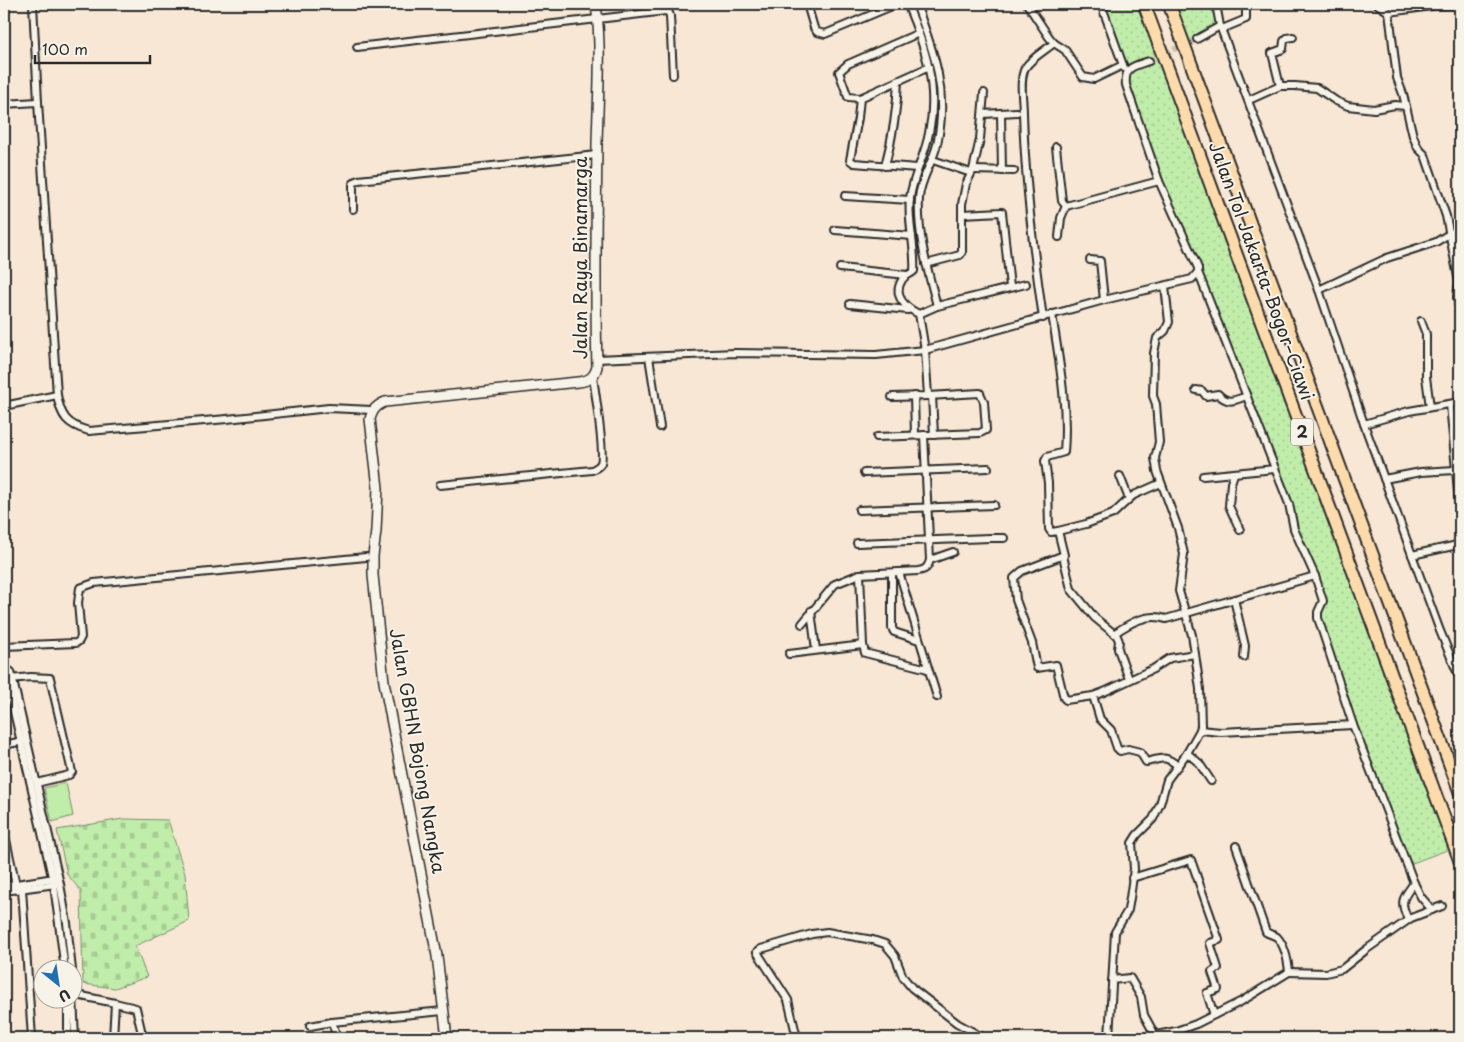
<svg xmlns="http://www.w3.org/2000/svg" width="1464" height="1042" viewBox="0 0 1464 1042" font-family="'Playpen Sans',sans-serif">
<defs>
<pattern id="green-dots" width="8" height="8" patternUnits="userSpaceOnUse" patternTransform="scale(1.25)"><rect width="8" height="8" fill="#c1edab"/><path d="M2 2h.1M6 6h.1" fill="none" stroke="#a6cb93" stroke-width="1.8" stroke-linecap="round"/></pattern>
<pattern id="cemetery-stones" width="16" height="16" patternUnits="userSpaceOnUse" patternTransform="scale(1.25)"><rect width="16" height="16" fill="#c1edab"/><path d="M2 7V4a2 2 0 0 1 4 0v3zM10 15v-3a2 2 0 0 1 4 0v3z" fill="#a6cb93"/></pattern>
</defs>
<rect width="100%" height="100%" fill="#f7e7d4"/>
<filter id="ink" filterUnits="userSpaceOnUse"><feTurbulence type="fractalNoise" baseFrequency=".02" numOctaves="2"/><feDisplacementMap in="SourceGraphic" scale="10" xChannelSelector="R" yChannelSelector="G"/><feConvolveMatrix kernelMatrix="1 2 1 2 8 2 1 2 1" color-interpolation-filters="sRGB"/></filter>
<g filter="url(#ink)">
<g fill="url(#green-dots)" stroke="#768c6b">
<path d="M1101,4H1144L1455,847L1407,865L1354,725L1318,618L1323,601L1198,272L1167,201L1126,85V74Z"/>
<path d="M1169,4H1216L1220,26L1184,45Z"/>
</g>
<path fill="url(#cemetery-stones)" stroke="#768c6b" d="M123,819L168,820L185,874L189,921L135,946L147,977L115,988L83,984L81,891L67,874L57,830Z"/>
<path fill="#c1edab" stroke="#768c6b" d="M66,783L73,816L52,822L44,788Z"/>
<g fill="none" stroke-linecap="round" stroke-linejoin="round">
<path stroke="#cec1b2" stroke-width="6" stroke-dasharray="6 3" stroke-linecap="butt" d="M1149,61L1197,39"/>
<defs>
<g id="street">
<path d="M33,4L38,102L57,395C61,417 67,425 89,431L227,419L329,408L372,410"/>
<path d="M807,4L814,28L817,32L825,34L897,4"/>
<path d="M907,4C925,46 939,87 929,133C925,156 913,175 910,198C907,222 916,247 914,271C910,275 905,275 902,280C892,296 906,308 919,314"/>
<path d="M916,4C934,52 949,92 937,144C933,163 920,179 919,198C917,235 928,271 937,306"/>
<path d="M1027,4L1049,37L1054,43L1065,50L1083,77L1094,79L1123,65"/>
<path d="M1101,4L1124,68"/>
<path d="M1216,4L1220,26L1319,290L1364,424L1440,631L1460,679"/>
<path d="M1377,4L1389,12L1439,5L1460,4"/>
<path d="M1389,12L1397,78L1403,94L1413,136L1418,148L1425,155L1446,216L1459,282L1457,297L1460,314"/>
<path d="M1222,29L1246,19V4"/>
<path d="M919,33L848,64L839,72L848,97L860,98L929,67"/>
<path d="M1197,39L1220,26"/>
<path d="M357,47L666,11L669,13L670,16L673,75"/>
<path d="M1280,86L1272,53L1283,49L1284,41L1287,38L1293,37"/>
<path d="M860,98L858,118L850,160L854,163L917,168"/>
<path d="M1249,100L1280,86H1295L1317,88L1336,101L1348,106L1374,109L1395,105L1405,106"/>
<path d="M4,104L38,102"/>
<path d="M983,114L1017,112"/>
<path d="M1001,114L1002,171"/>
<path d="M1056,147L1062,201L1066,206L1159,181"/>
<path d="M933,160L971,173"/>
<path d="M885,166C893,136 897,112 898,81"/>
<path d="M973,170L1014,171"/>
<path d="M845,196L910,200"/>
<path d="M353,209V184L358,180L597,155"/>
<path d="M962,214L1002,212L1010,287"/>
<path d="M835,230L912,236"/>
<path d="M1059,237L1061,218L1066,206"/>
<path d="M1090,260L1100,261L1104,300"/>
<path d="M926,264L960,255L962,252V204L966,184L973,170L980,139L984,93"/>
<path d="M840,268L907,275"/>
<path d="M1319,290L1387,258L1436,242L1449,234L1460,231"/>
<path d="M850,304L908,310"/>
<path d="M1052,314C1059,360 1068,406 1064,452L1047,457L1045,461L1048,483L1049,529L1051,532L1058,531L1064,555L1022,571L1014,578L1016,600L1032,643L1037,668L1056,665L1064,698L1066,700L1093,696L1104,692L1153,669L1170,658L1195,654"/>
<path d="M1043,318C1033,249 1025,183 1023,113C1023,100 1019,80 1025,68C1031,58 1046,50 1054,43"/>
<path d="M1421,321L1426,334V377L1430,407"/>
<path d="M649,357L660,427"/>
<path d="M597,359L735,353L876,355L925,350L1104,300L1192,279L1198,272V268L1159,181L1126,85C1124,66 1134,66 1149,61"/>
<path d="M1196,390L1202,391L1206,396L1218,394C1229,405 1234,400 1247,396"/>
<path d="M914,396L915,435"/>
<path d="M932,396L934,435"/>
<path d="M892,397L928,396"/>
<path d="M1450,404L1460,514"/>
<path d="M4,406L57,395"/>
<path d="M1364,424L1409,411L1460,402"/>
<path d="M924,435L930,560C928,567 926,570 918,571L860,574L863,645L865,653L928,669"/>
<path d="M877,437L980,433L986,430L984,402L980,393L928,396L925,350L919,314L937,306L1026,284"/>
<path d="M864,473L988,468"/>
<path d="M1234,474L1231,483L1229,506L1240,530"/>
<path d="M1120,476L1129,499L1134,495L1161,483"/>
<path d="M1203,476L1275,469"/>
<path d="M1384,479L1421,472L1455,470"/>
<path d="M440,485L592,470C596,468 599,467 601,463C605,452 595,392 593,377"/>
<path d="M859,510L994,505"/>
<path d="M1058,531L1086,524L1113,514L1129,499"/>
<path d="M857,543L990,538H1004"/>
<path d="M1412,555L1453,546L1460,542"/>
<path d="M1063,556L1071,589L1095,618L1117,636L1119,641L1118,649L1129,679"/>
<path d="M930,560L953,552"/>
<path d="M899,572L937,697"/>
<path d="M892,573V628L894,632L919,640"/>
<path d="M1315,576L1323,601L1318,612V618L1353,725L1414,883L1421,897L1432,910"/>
<path d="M1234,599L1245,646L1244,657"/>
<path d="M811,611L816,650"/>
<path d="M802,624L835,584L860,574"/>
<path d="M1115,633C1131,622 1148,613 1166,619L1315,576L1294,529L1289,504L1198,272"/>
<path d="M4,646L76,643L79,641L81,637L78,603L80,588L94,583L366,557"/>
<path d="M789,654L863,645"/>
<path d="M10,679L31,677L50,678L72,772L69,775L37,783"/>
<path d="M1093,696L1100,719L1111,730L1117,748L1120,751L1128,749L1140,752L1146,762C1162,759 1164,754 1178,766"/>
<path d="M1200,730L1221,732L1353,725"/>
<path d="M4,745L23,741"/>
<path d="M1187,753L1199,763L1211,781"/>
<path d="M4,831L17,890"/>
<path d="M1132,878L1191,860L1219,940L1210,943L1218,968L1212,972L1218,989L1207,993L1214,1015"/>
<path d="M4,886L54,878"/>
<path d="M22,889L32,1038"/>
<path d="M4,891L56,884"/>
<path d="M1408,919C1399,901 1403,898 1414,883"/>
<path d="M65,970L54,885L5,673L8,670L11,672L60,884L67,923L72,970"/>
<path d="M1289,972L1326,973L1342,969L1367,949L1411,918L1442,906"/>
<path d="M72,976L75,1038"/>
<path d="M1112,980L1130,978L1141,997L1144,1015L1155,1035"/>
<path d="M72,994L115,1003L113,1038"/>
<path d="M68,1000V1038"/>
<path d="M115,1003L136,1008L143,1038"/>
<path d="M332,1022L337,1038"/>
<path d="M310,1026L332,1022L443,1011"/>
<path d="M797,1038L788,1000L757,952L761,949L812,934L827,932L873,940L885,944L895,956L903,977L912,988L957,1023L984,1038"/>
<path d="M1109,1038L1115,932L1128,910L1130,898L1134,869L1132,843L1137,835L1153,819L1160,804L1167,780L1187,753L1200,730L1201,726L1200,689L1195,654L1192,635L1179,591L1184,554L1178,528L1157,471L1155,458L1159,442L1156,404L1153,396L1154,353L1157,338L1165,331L1169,322L1165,286"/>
<path d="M1142,1038L1176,1031L1196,1024L1242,1001L1289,972C1288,961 1285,946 1277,937C1274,935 1269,934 1266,932L1236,846"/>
</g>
<path id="secondary" d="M447,1038L437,956L384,682L373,575V556L376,531L378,488L370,419C373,409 376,406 385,402L578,382C588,381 594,378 597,367C595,293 596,218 597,144C598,98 602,50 596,4"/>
<g id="highway">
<path d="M1144,4L1460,861"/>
<path d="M1169,4L1460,792"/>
</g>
</defs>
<use href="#street" stroke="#2b2b2b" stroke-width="10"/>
<use href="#secondary" stroke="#2b2b2b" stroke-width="12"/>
<use href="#highway" stroke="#2b2b2b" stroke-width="15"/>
<use href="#street" stroke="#f7f3e8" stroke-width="6"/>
<use href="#secondary" stroke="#f7f3e8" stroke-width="9"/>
<use href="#highway" stroke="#fedbac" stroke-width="11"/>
</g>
</g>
<g text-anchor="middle" stroke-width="4" stroke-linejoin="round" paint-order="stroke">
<rect fill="#f7f3e8" stroke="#686764" stroke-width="1" x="1291" y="418.5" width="22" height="27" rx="4"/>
<g font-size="16" font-weight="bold" fill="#2b2b2b">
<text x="1302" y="438">2</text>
</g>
<g font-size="18" fill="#2b2b2b" stroke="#f7f3e8">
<text transform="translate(581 258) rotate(-90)" y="6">Jalan Raya Binamarga</text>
<text transform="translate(1261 271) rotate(70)" y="6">Jalan Tol Jakarta–Bogor–Ciawi</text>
<text transform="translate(417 751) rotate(80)" y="6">Jalan GBHN Bojong Nangka</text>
</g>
</g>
<rect width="1464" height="1042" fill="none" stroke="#f7f3e8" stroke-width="20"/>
<rect x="10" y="10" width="1444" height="1022" fill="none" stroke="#2b2b2b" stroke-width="2" filter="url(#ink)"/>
<g transform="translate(58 984) rotate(150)"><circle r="24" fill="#f7f3e8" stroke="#a5a39c"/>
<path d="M0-4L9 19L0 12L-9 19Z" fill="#1f6fb2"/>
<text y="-8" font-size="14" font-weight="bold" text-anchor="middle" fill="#2b2b2b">U</text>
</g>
<path d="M35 55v8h115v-8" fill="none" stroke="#2b2b2b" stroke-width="2.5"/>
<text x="42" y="55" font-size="15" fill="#2b2b2b" stroke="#f7f3e8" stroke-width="4" paint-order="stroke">100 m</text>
</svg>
